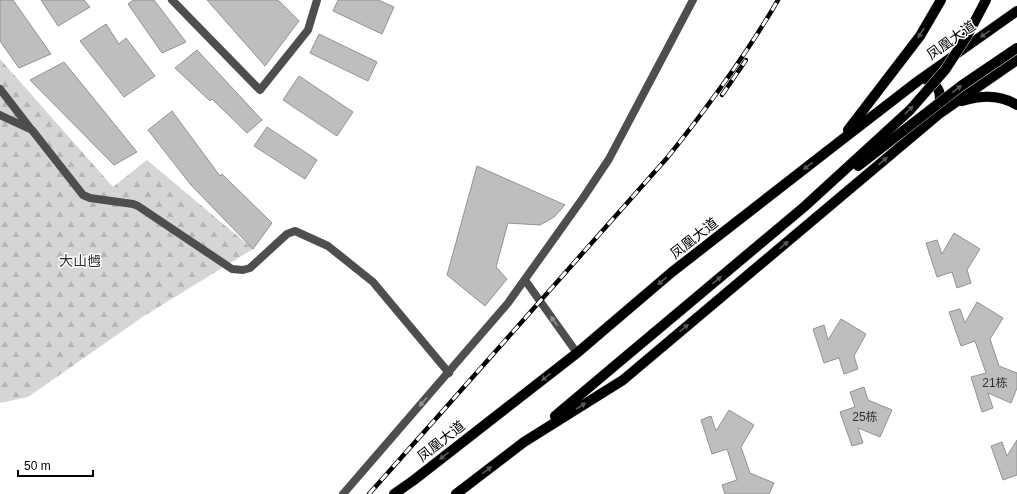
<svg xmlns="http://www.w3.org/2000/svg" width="1017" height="494" viewBox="0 0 1017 494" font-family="Helvetica,'Noto Sans SC',sans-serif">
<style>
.forest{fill:url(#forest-firs)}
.building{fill:#bebebe;stroke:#929292}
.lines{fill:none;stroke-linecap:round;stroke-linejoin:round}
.primary-casing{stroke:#dbdbdb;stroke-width:11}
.minor{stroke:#4e4e4e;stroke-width:8}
.primary{stroke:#000;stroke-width:10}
.rail-casing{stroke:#000;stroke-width:4.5}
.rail{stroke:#fff;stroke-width:3;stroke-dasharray:9;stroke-linecap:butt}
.primary-bridge-casing{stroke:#dbdbdb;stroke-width:11;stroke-linecap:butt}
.primary-bridge{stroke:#000;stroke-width:10}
.oneway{fill:#595959}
.oneway2{fill:#959595}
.labels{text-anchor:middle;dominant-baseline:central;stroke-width:3;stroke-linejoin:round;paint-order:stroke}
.number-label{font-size:12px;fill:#303030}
.street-label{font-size:14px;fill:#000;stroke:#fff}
.park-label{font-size:14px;fill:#2c2c2c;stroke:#fff}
</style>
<defs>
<pattern id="forest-firs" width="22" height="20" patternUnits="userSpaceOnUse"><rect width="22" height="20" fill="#d5d5d5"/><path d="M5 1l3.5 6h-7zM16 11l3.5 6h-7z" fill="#b5b5b5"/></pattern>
</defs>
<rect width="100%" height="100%" fill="#fff"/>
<path class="forest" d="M 0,59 L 113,187 L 147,160 L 253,249 L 144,316 L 28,397 L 0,403 Z"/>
<g class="building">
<path d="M 0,0 L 13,0 L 51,54 L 19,68 L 0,41 Z"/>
<path d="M 41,0 L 84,0 L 90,7 L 58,26 Z"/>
<path d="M 133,0 L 154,0 L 186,42 L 162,53 L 128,4 Z"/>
<path d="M 207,0 L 278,0 L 299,21 L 265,66 Z"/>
<path d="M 338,0 L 378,0 L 394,7 L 382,34 L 333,11 Z"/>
<path d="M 106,24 L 119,44 L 126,38 L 155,76 L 124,97 L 80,41 Z"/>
<path d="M 319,34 L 377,62 L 368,81 L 310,53 Z"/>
<path d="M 197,50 L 262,120 L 247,133 L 212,99 L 210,101 L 175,68 Z"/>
<path d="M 64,62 L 137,152 L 114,165 L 30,80 Z"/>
<path d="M 299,76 L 353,112 L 337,136 L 283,100 Z"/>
<path d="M 172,111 L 220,176 L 222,174 L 272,223 L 253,249 L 191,185 L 148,130 Z"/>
<path d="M 267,127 L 317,160 L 305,179 L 254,146 Z"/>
<path d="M 477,166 L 565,205 L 554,217 L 540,225 L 508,223 L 496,267 L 507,279 L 485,306 L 447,275 Z"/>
<path d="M 954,233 L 980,249 L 967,270 L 971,283 L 957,288 L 952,272 L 937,277 L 926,243 L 937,240 L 942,254 Z"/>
<path d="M 977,302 L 1003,318 L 990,339 L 999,366 L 1017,373 L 1017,388 L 1011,403 L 988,393 L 993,408 L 982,412 L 971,377 L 986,373 L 975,341 L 961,346 L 949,312 L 960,309 L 965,323 Z"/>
<path d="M 841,319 L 866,334 L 854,356 L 858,369 L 844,374 L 839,358 L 824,363 L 813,329 L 824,325 L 828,340 Z"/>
<path d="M 864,387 L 868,400 L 892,410 L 880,437 L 858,428 L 863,443 L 852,446 L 840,412 L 855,407 L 850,392 Z"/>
<path d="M 729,410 L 754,425 L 741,447 L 750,473 L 774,483 L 769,494 L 725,494 L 722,485 L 737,480 L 727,449 L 712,454 L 701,420 L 711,416 L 716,431 Z"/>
<path d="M 1017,440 L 1017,475 L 1003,480 L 991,446 L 1002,442 L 1007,456 Z"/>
</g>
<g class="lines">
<g class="primary-casing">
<g id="primary">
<path d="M 927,80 L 929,79 C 941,89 941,94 939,108"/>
<path d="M 962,101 C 981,95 1000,94 1017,105"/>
<path d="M 848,130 L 920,36 L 941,0"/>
<path d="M 555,416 L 612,368"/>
<path d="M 394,494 L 414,480 L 577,353 L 672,272 L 839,142 L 918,81 L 1017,11"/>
<path d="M 456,494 L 524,442 L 623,380 L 939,114 L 1017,60"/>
</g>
</g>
<g class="minor">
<path d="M 172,0 L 260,90 L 308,30 L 317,0"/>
<path d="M 0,89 L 30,128"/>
<path d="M 0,115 L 32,130 L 83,195 L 90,198 L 133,204 L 138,206 L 232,269 L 243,270 L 250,268 L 287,234 L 295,231 L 328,246 L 373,282 L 449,373"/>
<path d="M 525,280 L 577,353"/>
<path d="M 343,494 L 508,303 L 583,198 L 609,159 L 693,0"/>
</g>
<use href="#primary" class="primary"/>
<g class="rail-casing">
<g id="rail">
<path d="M 722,95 L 746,60"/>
<path d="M 369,494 L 667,158 C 707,108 746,55 778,0"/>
</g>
</g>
<use href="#rail" class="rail"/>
<g class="primary-bridge-casing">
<g id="primary-bridge">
<path d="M 858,166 L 961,86 L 1017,48"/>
<path d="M 612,368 L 804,207 L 910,110 L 945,70 L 967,36 L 986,0"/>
</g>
</g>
<use href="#primary-bridge" class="primary-bridge"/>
</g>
<defs><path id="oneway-solid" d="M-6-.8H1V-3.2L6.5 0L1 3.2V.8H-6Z"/></defs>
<g class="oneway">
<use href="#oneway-solid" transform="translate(921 33) rotate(123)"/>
<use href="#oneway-solid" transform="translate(985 34) rotate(145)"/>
<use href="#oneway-solid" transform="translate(957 89) rotate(-37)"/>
<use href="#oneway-solid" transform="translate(909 110) rotate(-45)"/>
<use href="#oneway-solid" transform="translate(883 161) rotate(-40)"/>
<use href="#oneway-solid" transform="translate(808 166) rotate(142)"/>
<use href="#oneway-solid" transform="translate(784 245) rotate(-40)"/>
<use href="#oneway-solid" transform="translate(717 280) rotate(-40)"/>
<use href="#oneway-solid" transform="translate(662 281) rotate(140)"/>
<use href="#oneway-solid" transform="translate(684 328) rotate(-40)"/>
<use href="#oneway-solid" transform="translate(546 377) rotate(142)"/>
<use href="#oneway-solid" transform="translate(581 406) rotate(-32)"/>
<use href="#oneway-solid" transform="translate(444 456) rotate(141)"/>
<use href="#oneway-solid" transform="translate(487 470) rotate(-37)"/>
</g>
<g class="oneway2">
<use href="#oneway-solid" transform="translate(554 321) rotate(-126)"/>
<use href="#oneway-solid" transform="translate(423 402) rotate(131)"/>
</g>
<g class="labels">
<g class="number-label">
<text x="995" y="383">21栋</text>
<text x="865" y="417">25栋</text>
</g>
<g class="street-label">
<text transform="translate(951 40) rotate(-35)">凤凰大道</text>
<text transform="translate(694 238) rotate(-38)">凤凰大道</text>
<text transform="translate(441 441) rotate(-38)">凤凰大道</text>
</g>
<g class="park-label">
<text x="80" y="261">大山乸</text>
</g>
</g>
<path d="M18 470v6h75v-6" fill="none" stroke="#000000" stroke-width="2"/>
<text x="24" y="470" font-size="12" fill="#000000" stroke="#ffffff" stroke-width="3" paint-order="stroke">50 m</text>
</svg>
